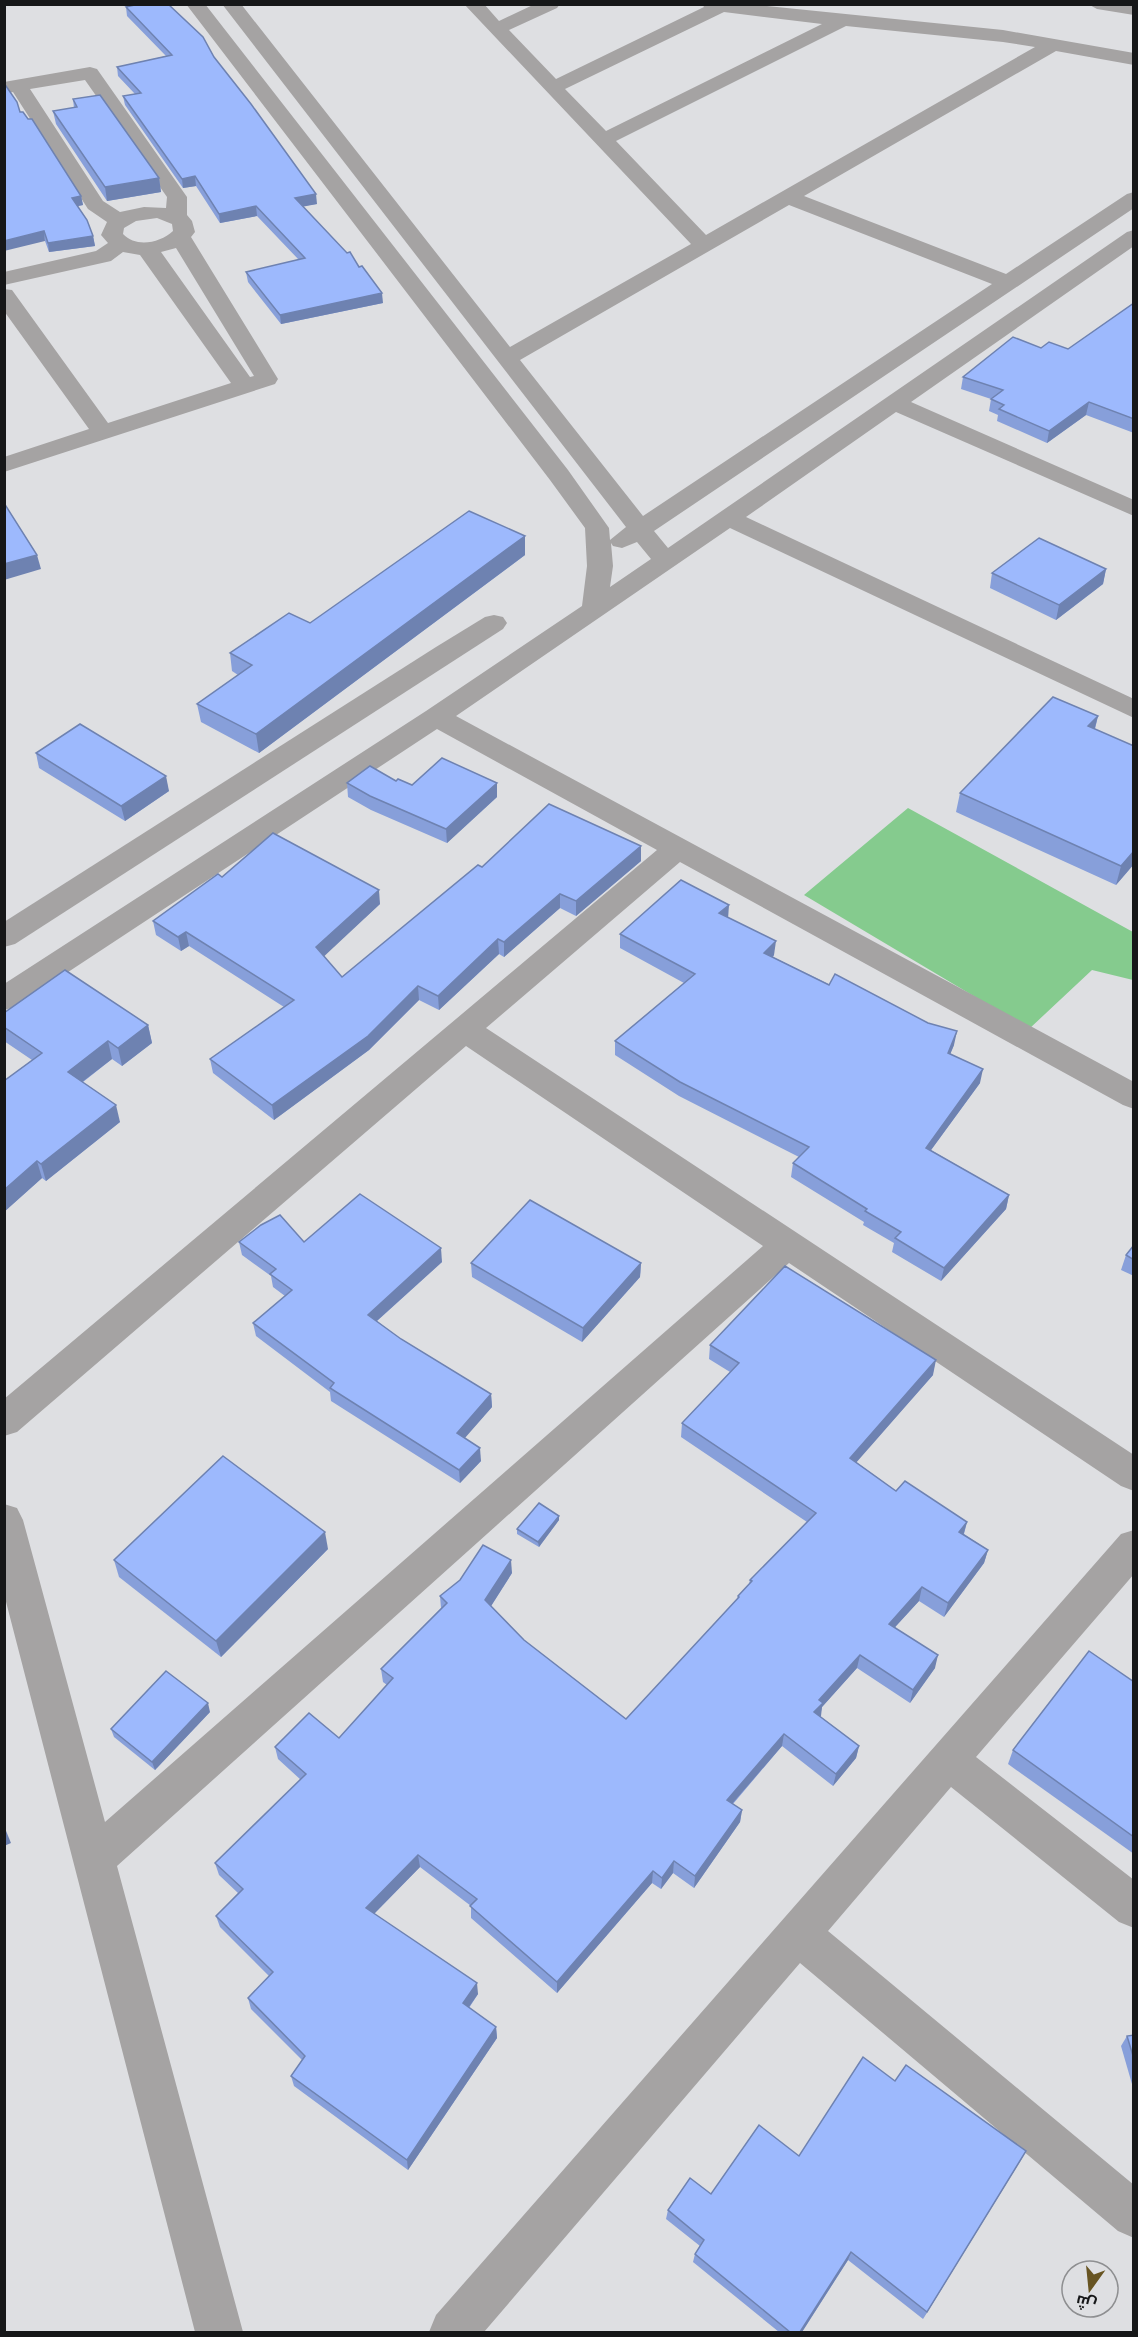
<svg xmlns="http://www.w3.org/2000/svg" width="1138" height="2337" viewBox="0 0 1138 2337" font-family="'Open Sans',Cairo,sans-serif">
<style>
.green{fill:#85cb8e}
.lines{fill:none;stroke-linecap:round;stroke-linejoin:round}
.street{fill:#a5a3a3;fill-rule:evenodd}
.wall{fill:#879fda}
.shaded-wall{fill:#6e82b1}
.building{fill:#9db9fd;stroke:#6e82b1;stroke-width:1.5}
</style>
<rect width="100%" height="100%" fill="#dedfe2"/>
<path class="green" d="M 908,808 L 1133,932 L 1133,980 L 1092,970 L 1029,1029 L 804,895 Z"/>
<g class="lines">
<g class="street">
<path d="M 186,4 L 205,4 L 568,470 L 609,528 L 610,540 L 626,527 L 222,4 L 241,4 L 510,347 L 691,244 L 464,4 L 484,4 L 499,21 L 535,4 L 560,4 L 557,8 L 509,30 L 556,79 L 704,7 L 702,4 L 747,4 L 1003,30 L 1134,53 L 1134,65 L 1056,51 L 804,196 L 1006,274 L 1127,194 L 1134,192 L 1134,208 L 654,531 L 668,548 L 1127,232 L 1134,230 L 1134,246 L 911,402 L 1134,500 L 1134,516 L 896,412 L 746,517 L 1134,699 L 1134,718 L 730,528 L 456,716 L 1134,1082 L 1134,1109 L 1123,1105 L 680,862 L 486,1028 L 1134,1455 L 1134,1491 L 1121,1486 L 789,1263 L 117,1866 L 243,2332 L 195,2332 L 4,1594 L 4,1504 L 17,1508 L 23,1520 L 105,1822 L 763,1246 L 466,1046 L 17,1432 L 4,1436 L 4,1399 L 657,850 L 437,729 L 15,1007 L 4,1010 L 4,984 L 426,711 L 582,606 L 587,566 L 585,528 L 550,480 ZM 724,12 L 822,24 L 606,131 L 565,89 ZM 846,26 L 1003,42 L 1035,47 L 706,235 L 616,141 ZM 789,205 L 992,284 L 643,516 L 520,360 ZM 637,542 L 651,559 L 610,587 L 613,566 L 611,543 L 613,546 L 622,548 Z"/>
<path d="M 1088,4 L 1134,4 L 1134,15 L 1097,9 Z"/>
<path d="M 90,67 L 97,69 L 187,197 L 187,215 L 192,221 L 195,232 L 191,237 L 278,379 L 275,384 L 4,472 L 4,457 L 89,429 L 4,311 L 4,289 L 12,290 L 108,423 L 231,383 L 140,255 L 123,252 L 111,261 L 4,285 L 4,272 L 96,251 L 108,243 L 101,235 L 107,222 L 88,209 L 13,92 L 4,94 L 4,82 ZM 85,80 L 167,197 L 166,208 L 144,207 L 120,212 L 103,201 L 30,89 ZM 157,218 L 172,224 L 173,231 C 160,243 136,248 123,234 L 124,228 L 136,221 ZM 176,248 L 254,376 L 250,377 L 161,252 Z"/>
<path d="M 494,615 L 503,617 L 507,623 L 503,629 L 15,944 L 4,947 L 4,922 L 436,647 L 485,617 Z"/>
<path d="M 1134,1530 L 1134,1574 L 976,1757 L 1134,1880 L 1134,1928 L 1119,1922 L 951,1787 L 828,1931 L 1134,2185 L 1134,2238 L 1118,2231 L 800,1963 L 484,2332 L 429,2332 L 436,2315 L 1121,1534 Z"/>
</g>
</g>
<g class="wall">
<path d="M 126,7 L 214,57 L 317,204 L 302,206 L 383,303 L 281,324 L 248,282 L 246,272 L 299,260 L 257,216 L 220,223 L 196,186 L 183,188 L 125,105 L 123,96 L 135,94 L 118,76 L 117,67 L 166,56 L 127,16 Z"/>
<path d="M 73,99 L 159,178 L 161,192 L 107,201 L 56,124 L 53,111 L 74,108 Z"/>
<path d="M 20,112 L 81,196 L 83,205 L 78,206 L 93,236 L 95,246 L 49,252 L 45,241 Z"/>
<path d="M 1134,303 L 1134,433 L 1086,415 L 1047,443 L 997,421 L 998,415 L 989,411 L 991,399 L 961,389 L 963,377 L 1041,348 L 1068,349 Z"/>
<path d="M 525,536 L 525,555 L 259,753 L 201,722 L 197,704 L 238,675 L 232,671 L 230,653 L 310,623 Z"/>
<path d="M 1106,569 L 1103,584 L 1056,620 L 990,588 L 992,573 Z"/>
<path d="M 1098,716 L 1095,729 L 1134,864 L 1116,885 L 956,812 L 960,793 Z"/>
<path d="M 36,753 L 169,791 L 125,821 L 39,768 Z"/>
<path d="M 396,781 L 412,785 L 497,797 L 447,843 L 371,810 L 348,797 L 347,783 Z"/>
<path d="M 641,846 L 641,861 L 576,916 L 560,908 L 504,957 L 499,954 L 439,1010 L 419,1000 L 369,1050 L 274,1120 L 213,1073 L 210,1059 L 284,1007 L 189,946 L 181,951 L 156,935 L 153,921 L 222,877 L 380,904 L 323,956 L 342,977 L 482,867 Z"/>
<path d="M 728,917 L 774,955 L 773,957 L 954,1045 L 950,1054 L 980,1083 L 931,1150 L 1009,1195 L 1006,1209 L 941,1281 L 892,1252 L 894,1243 L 863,1225 L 864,1222 L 791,1177 L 793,1163 L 799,1157 L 679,1096 L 615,1055 L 615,1041 L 684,983 L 620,948 L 620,934 Z"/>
<path d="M 4,1013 L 148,1025 L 152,1043 L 122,1066 L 112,1059 L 83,1082 L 120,1122 L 46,1181 L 42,1178 L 4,1212 L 4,1081 L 32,1060 L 4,1041 Z"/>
<path d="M 239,1242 L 304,1242 L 442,1262 L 377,1321 L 401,1339 L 491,1394 L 492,1407 L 464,1438 L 481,1461 L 460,1483 L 331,1401 L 330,1392 L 256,1336 L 253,1323 L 285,1296 L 273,1287 L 271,1276 L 242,1255 Z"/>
<path d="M 1134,1245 L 1134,1276 L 1121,1270 L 1126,1255 Z"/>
<path d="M 471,1263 L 641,1263 L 640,1277 L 582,1342 L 472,1277 Z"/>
<path d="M 710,1345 L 933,1375 L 856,1462 L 896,1491 L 967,1522 L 964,1534 L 988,1550 L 984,1563 L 944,1617 L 919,1601 L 895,1627 L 935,1668 L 910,1703 L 857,1668 L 822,1707 L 820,1716 L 859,1746 L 856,1758 L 833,1786 L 782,1746 L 733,1804 L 742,1810 L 740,1822 L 694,1888 L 673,1873 L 661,1889 L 652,1883 L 557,1993 L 471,1918 L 471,1906 L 420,1867 L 374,1914 L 478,1994 L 469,2008 L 496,2027 L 497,2038 L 408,2170 L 294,2086 L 291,2076 L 302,2060 L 251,2009 L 248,1998 L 269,1976 L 220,1927 L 216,1916 L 238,1893 L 219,1875 L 215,1863 L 301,1780 L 278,1759 L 275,1747 L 339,1738 L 387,1685 L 383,1682 L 381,1669 L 441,1608 L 440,1596 L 512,1573 L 491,1606 L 524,1640 L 626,1719 L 737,1599 L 738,1596 L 749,1584 L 750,1580 L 807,1522 L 681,1437 L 682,1423 L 730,1372 L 709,1359 Z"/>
<path d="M 559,1516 L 559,1520 L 539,1547 L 517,1534 L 517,1529 Z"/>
<path d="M 328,1549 L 221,1657 L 119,1577 L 114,1560 Z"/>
<path d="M 1134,1682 L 1134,1854 L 1008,1764 L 1013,1750 Z"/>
<path d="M 210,1712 L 155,1770 L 114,1737 L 111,1729 Z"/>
<path d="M 1134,2035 L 1134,2091 L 1121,2046 L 1127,2036 Z"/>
<path d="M 895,2081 L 1026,2151 L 923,2319 L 848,2260 L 802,2332 L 779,2332 L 693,2262 L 695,2254 L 700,2246 L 666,2219 L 668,2210 L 711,2194 L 799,2156 Z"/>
</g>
<g class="shaded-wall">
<path d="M 195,176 L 196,186 L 183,188 L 182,179 Z"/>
<path d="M 159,178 L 161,192 L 107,201 L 105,187 Z"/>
<path d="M 316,194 L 317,204 L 296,208 L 295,198 Z"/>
<path d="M 81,196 L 83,205 L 73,207 L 72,198 Z"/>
<path d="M 256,206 L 257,216 L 220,223 L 219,214 Z"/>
<path d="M 44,231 L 45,241 L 4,251 L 4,241 Z"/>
<path d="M 93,236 L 95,246 L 49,252 L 48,243 Z"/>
<path d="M 382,293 L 383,303 L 281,324 L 280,315 Z"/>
<path d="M 1089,402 L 1086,415 L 1047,443 L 1049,431 Z"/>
<path d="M 525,536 L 525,555 L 259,753 L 256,734 Z"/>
<path d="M 37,555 L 41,569 L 4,580 L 4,564 Z"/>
<path d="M 1106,569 L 1103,584 L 1056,620 L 1059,605 Z"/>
<path d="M 1098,716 L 1093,735 L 1088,726 Z"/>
<path d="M 166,776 L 169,791 L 125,821 L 121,806 Z"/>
<path d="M 497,783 L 497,797 L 447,843 L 446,829 Z"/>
<path d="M 641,846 L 641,861 L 576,916 L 576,901 Z"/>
<path d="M 1134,851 L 1134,864 L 1116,885 L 1121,866 Z"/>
<path d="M 379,890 L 380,904 L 318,962 L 316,947 Z"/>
<path d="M 560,894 L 560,908 L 504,957 L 504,942 Z"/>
<path d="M 729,905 L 728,919 L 719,913 Z"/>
<path d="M 186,932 L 189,946 L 181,951 L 178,937 Z"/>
<path d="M 498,939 L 499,954 L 439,1010 L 438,996 Z"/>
<path d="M 776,941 L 774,955 L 763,967 L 764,953 Z"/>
<path d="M 418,986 L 419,1000 L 369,1050 L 274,1120 L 272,1105 Z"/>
<path d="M 148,1025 L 152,1043 L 122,1066 L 118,1048 Z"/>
<path d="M 957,1031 L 954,1045 L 945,1067 L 948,1053 Z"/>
<path d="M 108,1041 L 112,1059 L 73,1089 L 68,1072 Z"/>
<path d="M 983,1069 L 980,1083 L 923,1161 L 926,1148 Z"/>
<path d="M 116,1105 L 120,1122 L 46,1181 L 41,1164 Z"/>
<path d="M 37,1161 L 42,1178 L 4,1212 L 4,1190 Z"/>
<path d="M 1009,1195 L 1006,1209 L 941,1281 L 944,1268 Z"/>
<path d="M 441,1248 L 442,1262 L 369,1328 L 368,1315 Z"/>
<path d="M 641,1263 L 640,1277 L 582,1342 L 583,1328 Z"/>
<path d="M 936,1360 L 933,1375 L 848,1472 L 850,1458 Z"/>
<path d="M 491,1394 L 492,1407 L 458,1446 L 457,1433 Z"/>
<path d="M 480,1448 L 481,1461 L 460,1483 L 459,1470 Z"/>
<path d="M 559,1516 L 559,1520 L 539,1547 L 538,1542 Z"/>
<path d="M 967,1522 L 963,1536 L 959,1532 Z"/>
<path d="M 325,1532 L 328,1549 L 221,1657 L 216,1641 Z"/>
<path d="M 988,1550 L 984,1563 L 944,1617 L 948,1603 Z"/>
<path d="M 511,1560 L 512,1573 L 486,1614 L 485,1600 Z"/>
<path d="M 922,1587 L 919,1601 L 886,1637 L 889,1624 Z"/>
<path d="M 860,1655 L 857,1668 L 822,1707 L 821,1716 L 812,1725 L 814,1712 L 819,1700 Z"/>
<path d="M 938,1655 L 935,1668 L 910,1703 L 913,1690 Z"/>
<path d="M 208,1703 L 210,1712 L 155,1770 L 152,1762 Z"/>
<path d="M 784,1734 L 782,1746 L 725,1812 L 727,1800 Z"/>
<path d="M 859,1746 L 856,1758 L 833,1786 L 836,1774 Z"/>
<path d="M 742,1810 L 740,1822 L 694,1888 L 695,1876 Z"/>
<path d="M 4,1826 L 11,1843 L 4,1846 Z"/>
<path d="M 418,1855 L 420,1867 L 368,1920 L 366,1908 Z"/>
<path d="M 674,1861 L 673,1873 L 661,1889 L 662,1878 Z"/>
<path d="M 653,1871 L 652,1883 L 557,1993 L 557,1982 Z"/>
<path d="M 477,1983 L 478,1994 L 464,2014 L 463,2003 Z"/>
<path d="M 496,2027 L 497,2038 L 408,2170 L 407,2160 Z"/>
<path d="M 1026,2151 L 1021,2160 L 923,2319 L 927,2312 Z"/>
<path d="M 851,2252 L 848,2260 L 802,2332 L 800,2332 Z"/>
</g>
<g class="building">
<path d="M 139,4 L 168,4 L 203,37 L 214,57 L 251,104 L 316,194 L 295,198 L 347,253 L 350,252 L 359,267 L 362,266 L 382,293 L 280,315 L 246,272 L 305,258 L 256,206 L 219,214 L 195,176 L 182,179 L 123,96 L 141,93 L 117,67 L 172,55 L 126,7 Z"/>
<path d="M 6,86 L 17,102 L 20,112 L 23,112 L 28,119 L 32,119 L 81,196 L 72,198 L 87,220 L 93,236 L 48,243 L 44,231 L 4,241 L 4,87 Z"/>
<path d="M 100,95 L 159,178 L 105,187 L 53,111 L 77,107 L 73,99 Z"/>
<path d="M 1134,303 L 1134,419 L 1089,402 L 1049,431 L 999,409 L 1004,405 L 991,399 L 1003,390 L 963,377 L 1013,337 L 1041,348 L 1049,342 L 1068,349 Z"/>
<path d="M 4,503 L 37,555 L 4,564 Z"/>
<path d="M 469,511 L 525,536 L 256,734 L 197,704 L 252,665 L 230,653 L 289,613 L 310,623 Z"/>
<path d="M 1039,538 L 1106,569 L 1059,605 L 992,573 Z"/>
<path d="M 1053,697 L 1098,716 L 1088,726 L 1134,746 L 1134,851 L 1121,866 L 960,793 Z"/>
<path d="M 80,724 L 166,776 L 121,806 L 36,753 Z"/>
<path d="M 442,758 L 497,783 L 446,829 L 370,796 L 347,783 L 370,766 L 396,781 L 398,779 L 412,785 Z"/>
<path d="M 549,804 L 641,846 L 576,901 L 560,894 L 504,942 L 498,939 L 438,996 L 418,986 L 368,1036 L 272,1105 L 210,1059 L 294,1000 L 186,932 L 178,937 L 153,921 L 218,874 L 222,877 L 273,833 L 379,890 L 316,947 L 342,977 L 478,865 L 482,867 Z"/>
<path d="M 681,880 L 729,905 L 719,913 L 776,941 L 764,953 L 829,985 L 835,974 L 928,1023 L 957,1031 L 948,1053 L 983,1069 L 926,1148 L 1009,1195 L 944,1268 L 895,1238 L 901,1232 L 865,1211 L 867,1209 L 793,1163 L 809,1147 L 680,1082 L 615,1041 L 695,974 L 620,934 Z"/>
<path d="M 65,970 L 148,1025 L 118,1048 L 108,1041 L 68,1072 L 116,1105 L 41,1164 L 37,1161 L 4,1190 L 4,1081 L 42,1053 L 4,1027 L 4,1013 Z"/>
<path d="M 360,1194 L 441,1248 L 368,1315 L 401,1339 L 491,1394 L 457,1433 L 480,1448 L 459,1470 L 330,1388 L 334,1383 L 253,1323 L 292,1290 L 270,1274 L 276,1269 L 239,1242 L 261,1225 L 280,1215 L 304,1242 Z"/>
<path d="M 530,1200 L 641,1263 L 583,1328 L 471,1263 Z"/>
<path d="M 1134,1245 L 1134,1260 L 1126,1255 Z"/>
<path d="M 785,1266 L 936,1360 L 850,1458 L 896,1491 L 905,1481 L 967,1522 L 959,1532 L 988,1550 L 948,1603 L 922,1587 L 889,1624 L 938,1655 L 913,1690 L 860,1655 L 819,1700 L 823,1703 L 814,1712 L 859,1746 L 836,1774 L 784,1734 L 727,1800 L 742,1810 L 695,1876 L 674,1861 L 662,1878 L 653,1871 L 557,1982 L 470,1906 L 477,1899 L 418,1855 L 366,1908 L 477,1983 L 463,2003 L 496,2027 L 407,2160 L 291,2076 L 305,2056 L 248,1998 L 273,1972 L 216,1916 L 243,1889 L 215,1863 L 306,1774 L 275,1747 L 309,1713 L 339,1738 L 393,1678 L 381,1669 L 447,1603 L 440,1596 L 460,1580 L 483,1545 L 511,1560 L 485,1600 L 524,1640 L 626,1719 L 739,1597 L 738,1596 L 752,1581 L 750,1580 L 816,1513 L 682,1423 L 739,1363 L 710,1345 Z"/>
<path d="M 223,1456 L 325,1532 L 216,1641 L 114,1560 Z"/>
<path d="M 539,1503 L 559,1516 L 538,1542 L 517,1529 Z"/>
<path d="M 1089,1651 L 1134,1682 L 1134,1837 L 1013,1750 Z"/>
<path d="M 166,1671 L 208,1703 L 152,1762 L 111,1729 Z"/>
<path d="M 1134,2035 L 1134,2059 L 1127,2036 Z"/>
<path d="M 863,2057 L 895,2081 L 906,2065 L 1026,2151 L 927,2312 L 851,2252 L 800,2332 L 790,2332 L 695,2254 L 704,2240 L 668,2210 L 690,2178 L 711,2194 L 759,2125 L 799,2156 Z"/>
</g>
<rect width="1138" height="2337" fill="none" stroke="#161718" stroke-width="12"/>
<g transform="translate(1090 2289) rotate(195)"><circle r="28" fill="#dedfe2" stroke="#8e8f91" stroke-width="1.5"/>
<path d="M0-4.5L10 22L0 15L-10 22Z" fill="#675422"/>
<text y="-9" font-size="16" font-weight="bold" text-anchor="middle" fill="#161718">ش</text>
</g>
</svg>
